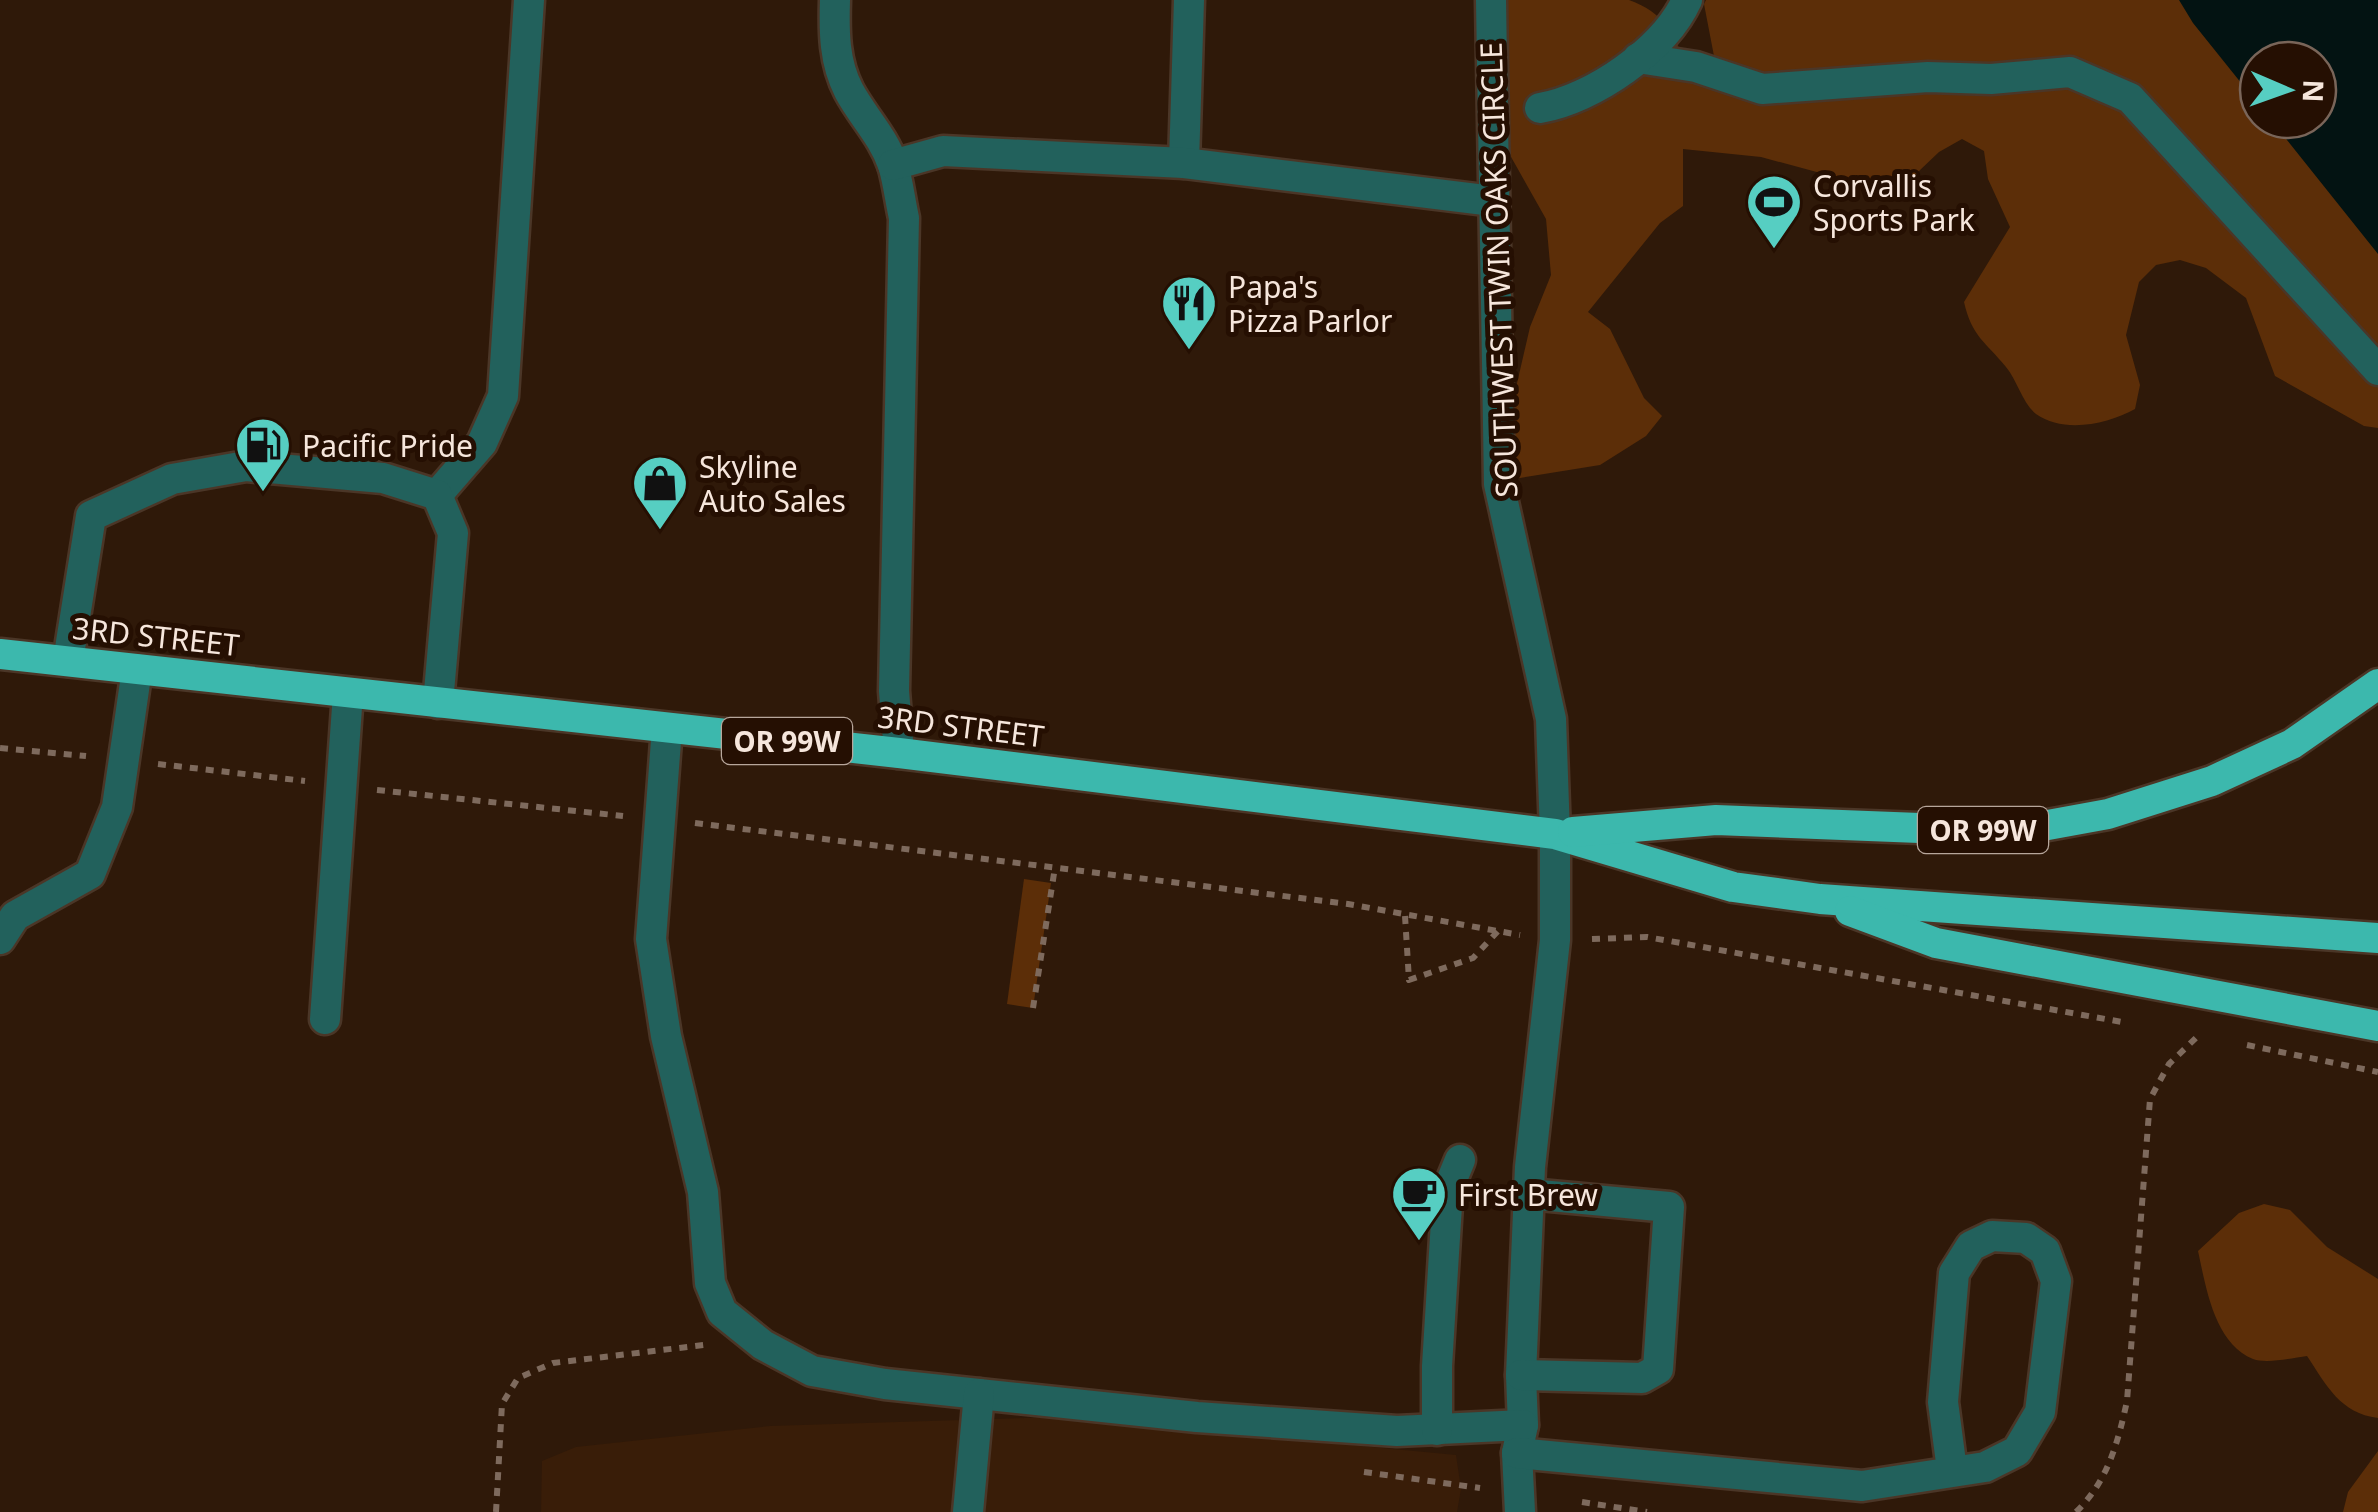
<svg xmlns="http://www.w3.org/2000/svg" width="2378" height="1512" viewBox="0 0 2378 1512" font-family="'Noto Sans',sans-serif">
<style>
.built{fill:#391d08}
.green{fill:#5c2e08}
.water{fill:#031312}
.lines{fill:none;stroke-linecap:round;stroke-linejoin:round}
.minor-casing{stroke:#4b3627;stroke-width:35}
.highway-casing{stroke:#4b3627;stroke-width:35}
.path{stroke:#7e6a5d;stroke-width:6;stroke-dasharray:8 8;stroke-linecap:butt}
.minor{stroke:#22615c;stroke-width:30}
.highway{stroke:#3cb8ad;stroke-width:30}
.labels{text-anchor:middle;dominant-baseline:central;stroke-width:10;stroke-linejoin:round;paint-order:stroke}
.shield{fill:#250f02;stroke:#b7a69b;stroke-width:2.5}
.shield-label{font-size:28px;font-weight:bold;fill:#f6e6dc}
.poi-label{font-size:30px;fill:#f6e6dc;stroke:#250f02;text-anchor:start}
.street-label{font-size:30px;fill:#f6e6dc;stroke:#250f02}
</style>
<rect width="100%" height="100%" fill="#2f1909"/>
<path class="built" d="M 1060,1417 L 1456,1455 L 1461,1489 L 1457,1512 L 541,1512 L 542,1461 L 576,1447 L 770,1426 Z"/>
<g class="green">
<path d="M 1507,0 L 1629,0 C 1665,13 1671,32 1687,64 L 1714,56 L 1704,4 L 1706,0 L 2207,0 L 2258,60 L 2258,120 L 2318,120 L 2378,234 L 2378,428 L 2364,426 L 2275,376 L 2246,298 L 2206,268 L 2180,260 L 2156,265 L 2139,282 L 2126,335 L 2140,385 L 2135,409 C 2108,424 2064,434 2036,414 C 2023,404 2017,380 2006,367 C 1985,341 1972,337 1964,302 L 2010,227 L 1988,179 L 1984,151 L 1962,139 L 1939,152 L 1899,190 L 1872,187 L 1761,157 L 1683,149 L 1683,206 L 1660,223 L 1588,312 L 1610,329 L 1644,398 L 1662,416 L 1646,436 L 1600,465 L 1514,479 L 1505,456 L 1506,431 L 1530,327 L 1551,275 L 1546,219 L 1506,148 L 1495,23 Z"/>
<path d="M 1024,879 L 1051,883 L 1033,1008 L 1007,1004 Z"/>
<path d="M 2264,1204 L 2290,1210 L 2327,1247 L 2378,1279 L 2378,1418 C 2340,1413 2327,1386 2307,1356 C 2292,1358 2267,1364 2253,1359 C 2214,1343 2206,1287 2198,1251 L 2239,1213 Z"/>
<path d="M 2378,1451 L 2378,1512 L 2343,1512 L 2348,1492 Z"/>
</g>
<path class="water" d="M 2179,0 L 2378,0 L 2378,254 L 2271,120 L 2318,120 L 2318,60 L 2258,60 L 2258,104 L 2193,23 Z"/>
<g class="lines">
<g class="minor-casing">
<g id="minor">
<path d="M 835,0 C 834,32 834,62 849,91 C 863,117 883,136 893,165 C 898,181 900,200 904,218 L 894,691 L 899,753"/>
<path d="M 1491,0 L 1499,484 L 1551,719 L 1555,834 L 1555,940 L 1530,1167 L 1521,1375 L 1523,1425 L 1517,1453 L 1520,1512"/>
<path d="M 1638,58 L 1696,67 L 1762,89 L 1928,77 L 1991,79 L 2070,72 L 2130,98 L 2378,370"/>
<path d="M 1540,108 C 1593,99 1664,50 1687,0"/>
<path d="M 1184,163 L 1189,0"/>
<path d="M 893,165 L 943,151 L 1184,163 L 1493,201"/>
<path d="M 437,495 L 482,443 L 503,396 L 529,0"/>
<path d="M 68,661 L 91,516 L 172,479 L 246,466 L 383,478 L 437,495 L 453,533 L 438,703"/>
<path d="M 667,728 L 651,939 L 666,1036 L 703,1192 L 710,1283 L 722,1312 L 763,1345 L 812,1371 L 885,1384 L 1197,1417 L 1397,1431 L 1523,1425"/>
<path d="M 0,939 L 15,916 L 90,874 L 117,807 L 137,669"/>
<path d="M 325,1019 L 348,693"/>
<path d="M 1521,1375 L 1642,1378 L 1658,1369 L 1669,1207 L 1529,1194"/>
<path d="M 1437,1430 L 1437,1366 L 1448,1189 L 1460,1160"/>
<path d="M 1517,1453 L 1862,1486 L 1985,1467 L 2017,1451 L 2040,1412 L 2056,1281 L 2045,1251 L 2026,1238 L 1992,1236 L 1971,1246 L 1954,1273 L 1943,1402 L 1952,1470"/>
<path d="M 968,1512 L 979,1394"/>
</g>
</g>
<g class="highway-casing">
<g id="highway">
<path d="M 0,654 L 899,753 L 1555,834 L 1733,887 L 1820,899 L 2378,938"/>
<path d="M 1573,832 L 1716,820 L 1971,830 L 2037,827 L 2108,814 L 2212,781 L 2292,744 L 2378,684"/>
<path d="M 1850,911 L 1936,943 L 2378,1026"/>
</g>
</g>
<g class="path">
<path d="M 0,748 L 86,756"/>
<path d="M 158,764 L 305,781"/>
<path d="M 377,790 L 623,816"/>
<path d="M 695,823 L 1348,904 L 1520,935"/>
<path d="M 1405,916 L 1409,980 L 1473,958 L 1498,931"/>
<path d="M 1592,939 L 1647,937 L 2122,1022"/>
<path d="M 1033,1008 L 1055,867"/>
<path d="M 2247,1045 L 2378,1072"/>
<path d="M 1364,1472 L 1480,1488"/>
<path d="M 1582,1502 L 1647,1512"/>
<path d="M 496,1512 L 502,1404 L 518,1378 L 553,1363 L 704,1345"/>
<path d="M 2076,1512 C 2108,1481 2118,1442 2127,1401 L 2150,1099 L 2169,1064 L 2199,1035"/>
</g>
<use href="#minor" class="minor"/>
<use href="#highway" class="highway"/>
</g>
<defs>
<g id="stadium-pin" transform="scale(2.875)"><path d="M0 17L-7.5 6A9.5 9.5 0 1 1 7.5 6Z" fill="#56cec2" stroke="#250f02"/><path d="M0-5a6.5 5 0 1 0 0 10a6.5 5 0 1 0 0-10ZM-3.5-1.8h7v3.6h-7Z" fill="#111"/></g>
<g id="restaurant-pin" transform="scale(2.875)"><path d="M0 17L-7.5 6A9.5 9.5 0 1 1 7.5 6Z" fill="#56cec2" stroke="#250f02"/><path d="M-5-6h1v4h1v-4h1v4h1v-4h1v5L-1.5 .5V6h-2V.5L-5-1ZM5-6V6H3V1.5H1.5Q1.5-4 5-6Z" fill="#111"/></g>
<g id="fuel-pin" transform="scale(2.875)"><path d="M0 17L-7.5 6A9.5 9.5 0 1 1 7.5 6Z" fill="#56cec2" stroke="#250f02"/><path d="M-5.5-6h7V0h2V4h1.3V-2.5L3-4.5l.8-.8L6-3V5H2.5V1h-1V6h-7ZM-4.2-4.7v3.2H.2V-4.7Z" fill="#111"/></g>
<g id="shop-pin" transform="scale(2.875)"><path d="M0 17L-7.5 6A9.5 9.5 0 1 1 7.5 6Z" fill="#56cec2" stroke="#250f02"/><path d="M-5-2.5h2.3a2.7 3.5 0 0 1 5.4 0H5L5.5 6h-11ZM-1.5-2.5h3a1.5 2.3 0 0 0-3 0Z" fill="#111"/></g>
<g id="cafe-pin" transform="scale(2.875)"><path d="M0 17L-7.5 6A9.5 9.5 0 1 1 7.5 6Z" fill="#56cec2" stroke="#250f02"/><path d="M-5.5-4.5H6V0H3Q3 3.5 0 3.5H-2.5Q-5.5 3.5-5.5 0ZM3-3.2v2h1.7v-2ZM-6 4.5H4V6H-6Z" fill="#111"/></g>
</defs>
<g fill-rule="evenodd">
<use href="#stadium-pin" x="1774" y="202"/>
<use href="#restaurant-pin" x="1189" y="303"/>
<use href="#fuel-pin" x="263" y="445"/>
<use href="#shop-pin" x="660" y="483"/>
<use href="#cafe-pin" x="1419" y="1194"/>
</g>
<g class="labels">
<g class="shield">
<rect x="722" y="718" width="130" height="46" rx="8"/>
<rect x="1918" y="807" width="130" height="46" rx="8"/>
</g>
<g class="shield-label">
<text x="787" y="741">OR 99W</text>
<text x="1983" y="830">OR 99W</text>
</g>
<g class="poi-label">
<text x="1813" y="185">Corvallis<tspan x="1813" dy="34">Sports Park</tspan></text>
<text x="1228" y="286">Papa's<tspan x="1228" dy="34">Pizza Parlor</tspan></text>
<text x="302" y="445">Pacific Pride</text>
<text x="699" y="466">Skyline<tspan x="699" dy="34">Auto Sales</tspan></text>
<text x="1458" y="1194">First Brew</text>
</g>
<g class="street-label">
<text transform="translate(1498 270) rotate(-92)">SOUTHWEST TWIN OAKS CIRCLE</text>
<text transform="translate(156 636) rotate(6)">3RD STREET</text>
<text transform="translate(961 726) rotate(7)">3RD STREET</text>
</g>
</g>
<g transform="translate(2288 90) rotate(92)"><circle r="48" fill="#250f02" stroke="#796559" stroke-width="2.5"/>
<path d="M0-8L18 38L0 25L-18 38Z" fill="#56cec2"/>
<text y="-15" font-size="28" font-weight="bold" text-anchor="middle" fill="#f6e6dc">N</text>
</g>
</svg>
